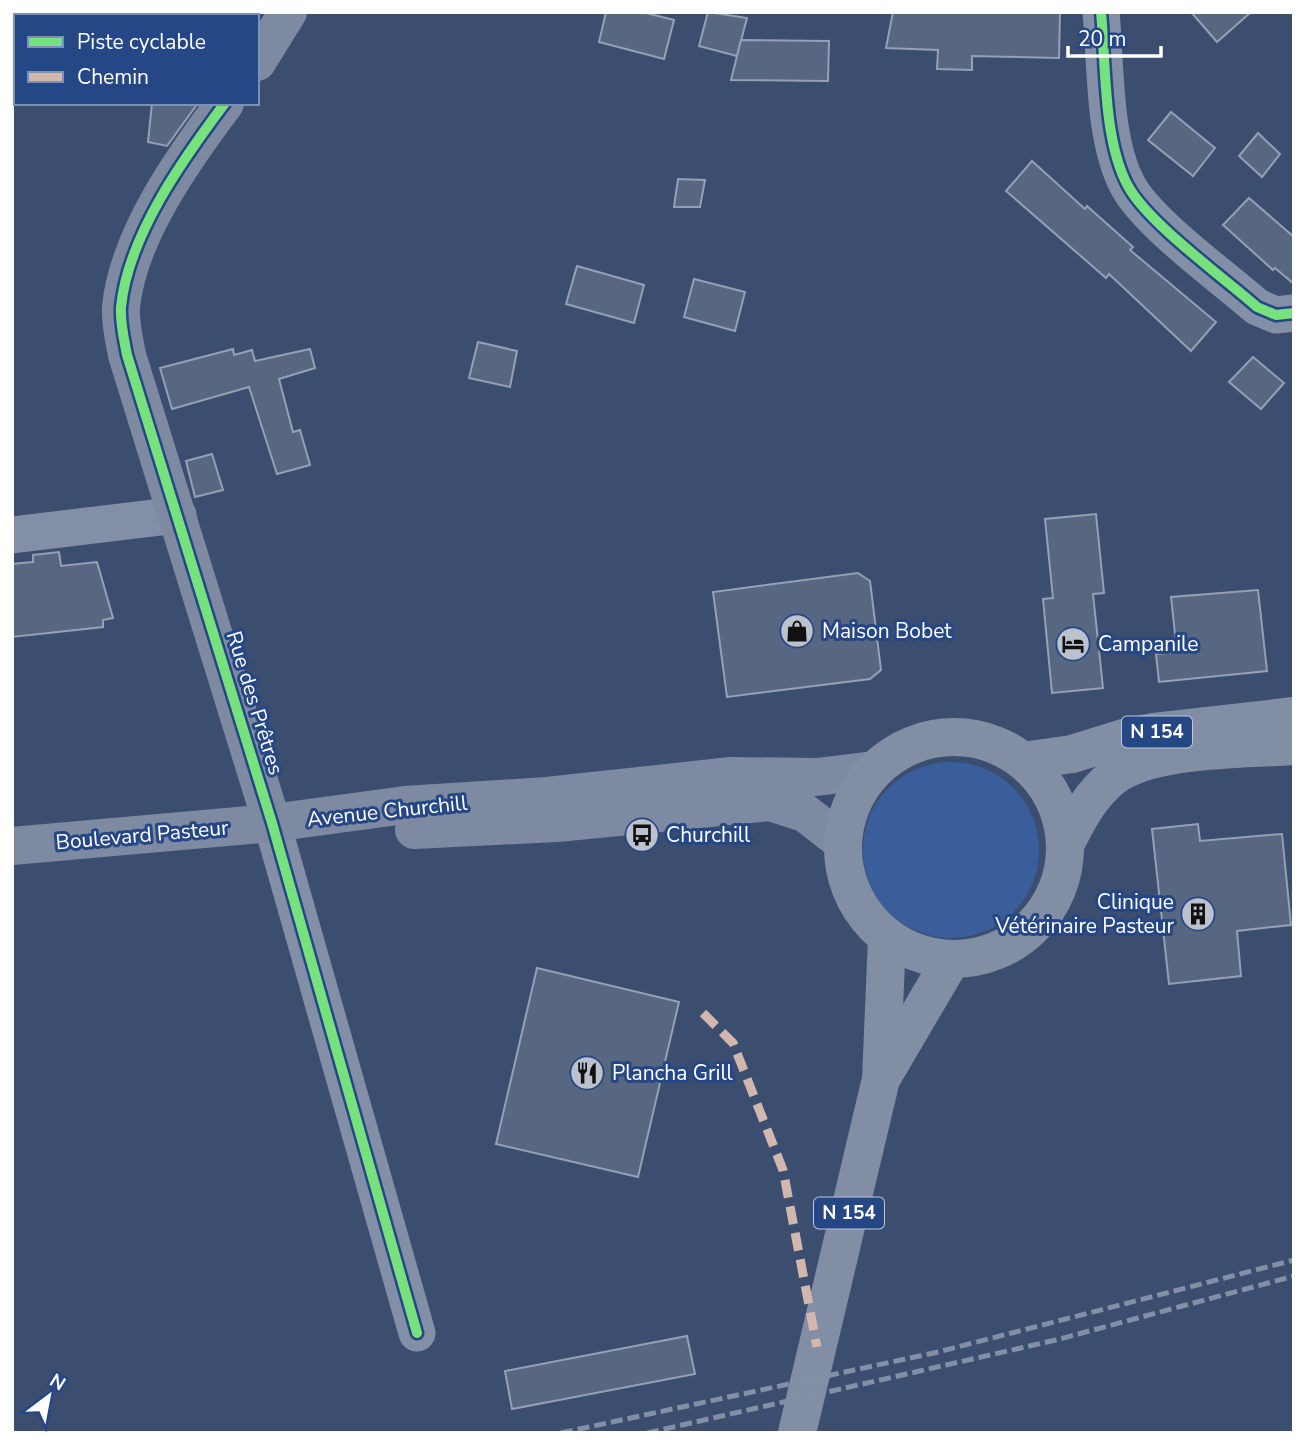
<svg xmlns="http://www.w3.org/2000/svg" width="1306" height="1445" viewBox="0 0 1306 1445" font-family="'Nunito Sans',sans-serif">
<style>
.green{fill:#3a5e9c}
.building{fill:#576681;stroke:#96a0b4;stroke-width:2}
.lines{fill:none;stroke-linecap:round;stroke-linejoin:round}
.street{stroke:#828fa6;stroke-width:37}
.secondary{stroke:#7d8aa1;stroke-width:38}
.primary{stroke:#818ea3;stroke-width:38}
.rail{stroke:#838fa4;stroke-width:5;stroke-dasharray:12 5;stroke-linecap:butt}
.quiet{stroke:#d1b7ad;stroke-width:9;stroke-dasharray:18 9;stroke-linecap:butt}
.cycleway-casing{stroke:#264786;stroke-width:15}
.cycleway{stroke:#77e17e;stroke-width:10}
.labels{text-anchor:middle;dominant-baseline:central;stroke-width:6;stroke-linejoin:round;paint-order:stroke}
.shield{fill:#264786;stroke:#bec8db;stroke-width:2}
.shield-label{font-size:19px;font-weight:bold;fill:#fff}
.poi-label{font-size:21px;fill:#fff;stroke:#264786;text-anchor:start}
.street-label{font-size:21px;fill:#fff;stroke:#264786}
</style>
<rect width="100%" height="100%" fill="#3c4e70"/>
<circle class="green" cx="951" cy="850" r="88"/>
<g class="building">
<path d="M 606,12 L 642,12 L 674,20 L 664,59 L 599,42 Z"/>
<path d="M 708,12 L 747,18 L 737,56 L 699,46 Z"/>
<path d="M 893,12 L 1060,12 L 1059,58 L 972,56 L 972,70 L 937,69 L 938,50 L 886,48 Z"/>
<path d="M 1191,12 L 1251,12 L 1217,42 Z"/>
<path d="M 741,40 L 829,41 L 828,81 L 731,80 Z"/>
<path d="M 152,103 L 198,103 L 167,146 L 148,142 Z"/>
<path d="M 1171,112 L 1215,148 L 1193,176 L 1148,140 Z"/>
<path d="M 1258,133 L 1280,154 L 1262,177 L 1239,156 Z"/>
<path d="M 1032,161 L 1085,209 L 1087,206 L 1133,247 L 1130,250 L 1216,322 L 1191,351 L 1109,274 L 1106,278 L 1006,191 Z"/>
<path d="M 678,179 L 705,180 L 700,207 L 674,207 Z"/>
<path d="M 1249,198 L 1294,237 L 1294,284 L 1275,268 L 1273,270 L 1223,225 Z"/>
<path d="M 577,266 L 644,285 L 634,323 L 566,304 Z"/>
<path d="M 694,279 L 745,292 L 735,331 L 684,317 Z"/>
<path d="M 478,342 L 517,351 L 510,387 L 469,378 Z"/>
<path d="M 233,349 L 234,355 L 252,350 L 255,361 L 310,349 L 315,368 L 279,379 L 293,432 L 300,430 L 310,465 L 277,474 L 249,387 L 172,409 L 160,368 Z"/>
<path d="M 1253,357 L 1284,383 L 1261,409 L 1229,382 Z"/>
<path d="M 212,454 L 223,490 L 195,497 L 186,461 Z"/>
<path d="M 1096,514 L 1104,593 L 1093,594 L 1103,688 L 1052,693 L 1043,599 L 1053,598 L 1045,519 Z"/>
<path d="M 59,552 L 61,566 L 97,562 L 113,618 L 103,620 L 103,627 L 12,637 L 12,564 L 33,562 L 33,555 Z"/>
<path d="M 858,573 L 870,581 L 881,670 L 870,679 L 727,697 L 713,592 Z"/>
<path d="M 1258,590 L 1267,671 L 1159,682 L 1156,654 L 1177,652 L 1171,597 Z"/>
<path d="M 1198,824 L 1200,841 L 1282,834 L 1291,925 L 1237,931 L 1241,976 L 1169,984 L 1152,829 Z"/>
<path d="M 537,968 L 679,1002 L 638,1177 L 496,1144 Z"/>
<path d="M 687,1336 L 695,1374 L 512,1409 L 505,1371 Z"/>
</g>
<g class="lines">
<g class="street">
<path d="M 1101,12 C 1106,64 1103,140 1128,186 C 1148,223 1223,277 1257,307 L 1276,315 L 1294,313"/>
<path d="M 12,535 L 178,515"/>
<path d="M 272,823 L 417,1333"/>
</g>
<g class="secondary">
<path d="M 257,62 L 288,12"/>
<path d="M 225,103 C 183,159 128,236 121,307 C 120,323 124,339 127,355 L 272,823"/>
<path d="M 414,830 L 557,823 L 770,802 L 805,813 L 842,842"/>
<path d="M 12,846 L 272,823 L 405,805 L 547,796 L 731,776 L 816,777 L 874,770"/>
</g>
<g class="primary">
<circle cx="954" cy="848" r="111"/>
<path d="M 1023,761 L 1072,754 L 1124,738 L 1154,732 L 1294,716"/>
<path d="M 1066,843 C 1078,819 1091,794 1113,777 C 1153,747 1244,750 1294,746"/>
<path d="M 884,1074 L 951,960"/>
<path d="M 797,1433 L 881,1079 L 887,938"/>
</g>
<g class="rail">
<path d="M 561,1433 L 938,1352 L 1294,1260"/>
<path d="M 647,1433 L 1056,1340 L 1294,1276"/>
</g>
<path class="quiet" d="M 703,1013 L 733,1043 L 783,1170 L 817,1347"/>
<g class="cycleway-casing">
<g id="cycleway">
<path d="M 1101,12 C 1106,64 1103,140 1128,186 C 1148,223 1223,277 1257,307 L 1276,315 L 1294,313"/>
<path d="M 225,103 C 183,159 128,236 121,307 C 120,323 124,339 127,355 L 272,823 L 417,1333"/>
</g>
</g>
<use href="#cycleway" class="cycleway"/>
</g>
<defs>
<g id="shop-disc" transform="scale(1.75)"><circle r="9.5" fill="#bbc1cd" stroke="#264786"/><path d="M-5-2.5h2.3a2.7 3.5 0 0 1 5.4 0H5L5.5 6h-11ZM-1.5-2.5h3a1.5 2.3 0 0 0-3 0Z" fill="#111"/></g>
<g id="hotel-disc" transform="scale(1.75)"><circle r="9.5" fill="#bbc1cd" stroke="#264786"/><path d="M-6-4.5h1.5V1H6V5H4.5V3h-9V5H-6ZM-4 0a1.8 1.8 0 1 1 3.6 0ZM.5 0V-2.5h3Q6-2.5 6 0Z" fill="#111"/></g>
<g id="bus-disc" transform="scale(1.75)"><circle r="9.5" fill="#bbc1cd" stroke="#264786"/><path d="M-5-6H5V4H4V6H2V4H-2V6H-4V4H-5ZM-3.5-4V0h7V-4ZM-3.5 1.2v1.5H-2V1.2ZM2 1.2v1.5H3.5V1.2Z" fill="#111"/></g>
<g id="building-disc" transform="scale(1.75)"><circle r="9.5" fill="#bbc1cd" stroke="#264786"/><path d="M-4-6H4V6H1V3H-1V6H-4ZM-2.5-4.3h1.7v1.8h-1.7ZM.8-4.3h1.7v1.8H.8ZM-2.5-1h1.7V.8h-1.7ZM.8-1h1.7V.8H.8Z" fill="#111"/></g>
<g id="restaurant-disc" transform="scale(1.75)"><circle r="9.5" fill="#bbc1cd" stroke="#264786"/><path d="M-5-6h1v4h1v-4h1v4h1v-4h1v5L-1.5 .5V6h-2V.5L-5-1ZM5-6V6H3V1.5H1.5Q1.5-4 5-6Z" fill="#111"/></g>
</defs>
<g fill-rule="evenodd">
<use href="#shop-disc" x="797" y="631"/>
<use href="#hotel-disc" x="1073" y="644"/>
<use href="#bus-disc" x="642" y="835"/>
<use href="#building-disc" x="1198" y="914"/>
<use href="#restaurant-disc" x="587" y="1073"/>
</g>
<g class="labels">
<g class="shield">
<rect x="1122" y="716.5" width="70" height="31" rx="5"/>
<rect x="814" y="1197.5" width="70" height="31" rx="5"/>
</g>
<g class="shield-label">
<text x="1157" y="732">N 154</text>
<text x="849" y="1213">N 154</text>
</g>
<g class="poi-label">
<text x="822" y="631">Maison Bobet</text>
<text x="1098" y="644">Campanile</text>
<text x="666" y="835">Churchill</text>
<text x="1174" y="902" text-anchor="end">Clinique<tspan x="1174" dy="24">Vétérinaire Pasteur</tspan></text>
<text x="612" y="1073">Plancha Grill</text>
</g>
<g class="street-label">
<text transform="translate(255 703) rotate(73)">Rue des Prêtres</text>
<text transform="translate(387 811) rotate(-6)">Avenue Churchill</text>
<text transform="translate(142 835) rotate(-5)">Boulevard Pasteur</text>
</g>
</g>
<rect width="1306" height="1445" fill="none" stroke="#ffffff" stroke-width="28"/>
<rect x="14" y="14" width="245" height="91" fill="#264786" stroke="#7d91b6" stroke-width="2"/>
<rect x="28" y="37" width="35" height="10" fill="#77e17e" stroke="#7d91b6" stroke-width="2"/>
<text x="77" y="49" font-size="21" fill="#ffffff">Piste cyclable</text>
<rect x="28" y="72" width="35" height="10" fill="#d1b7ad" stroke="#7d91b6" stroke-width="2"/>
<text x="77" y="84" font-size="21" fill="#ffffff">Chemin</text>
<g transform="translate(49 1396) rotate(32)" stroke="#264786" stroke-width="5" paint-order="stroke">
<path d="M0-5L12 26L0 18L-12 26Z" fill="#ffffff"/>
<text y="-10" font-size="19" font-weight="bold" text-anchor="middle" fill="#ffffff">N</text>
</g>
<path d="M1068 46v10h93v-10" fill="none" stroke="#ffffff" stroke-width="3.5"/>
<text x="1078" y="46" font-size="21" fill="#ffffff" stroke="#264786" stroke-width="5" paint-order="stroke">20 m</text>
</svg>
